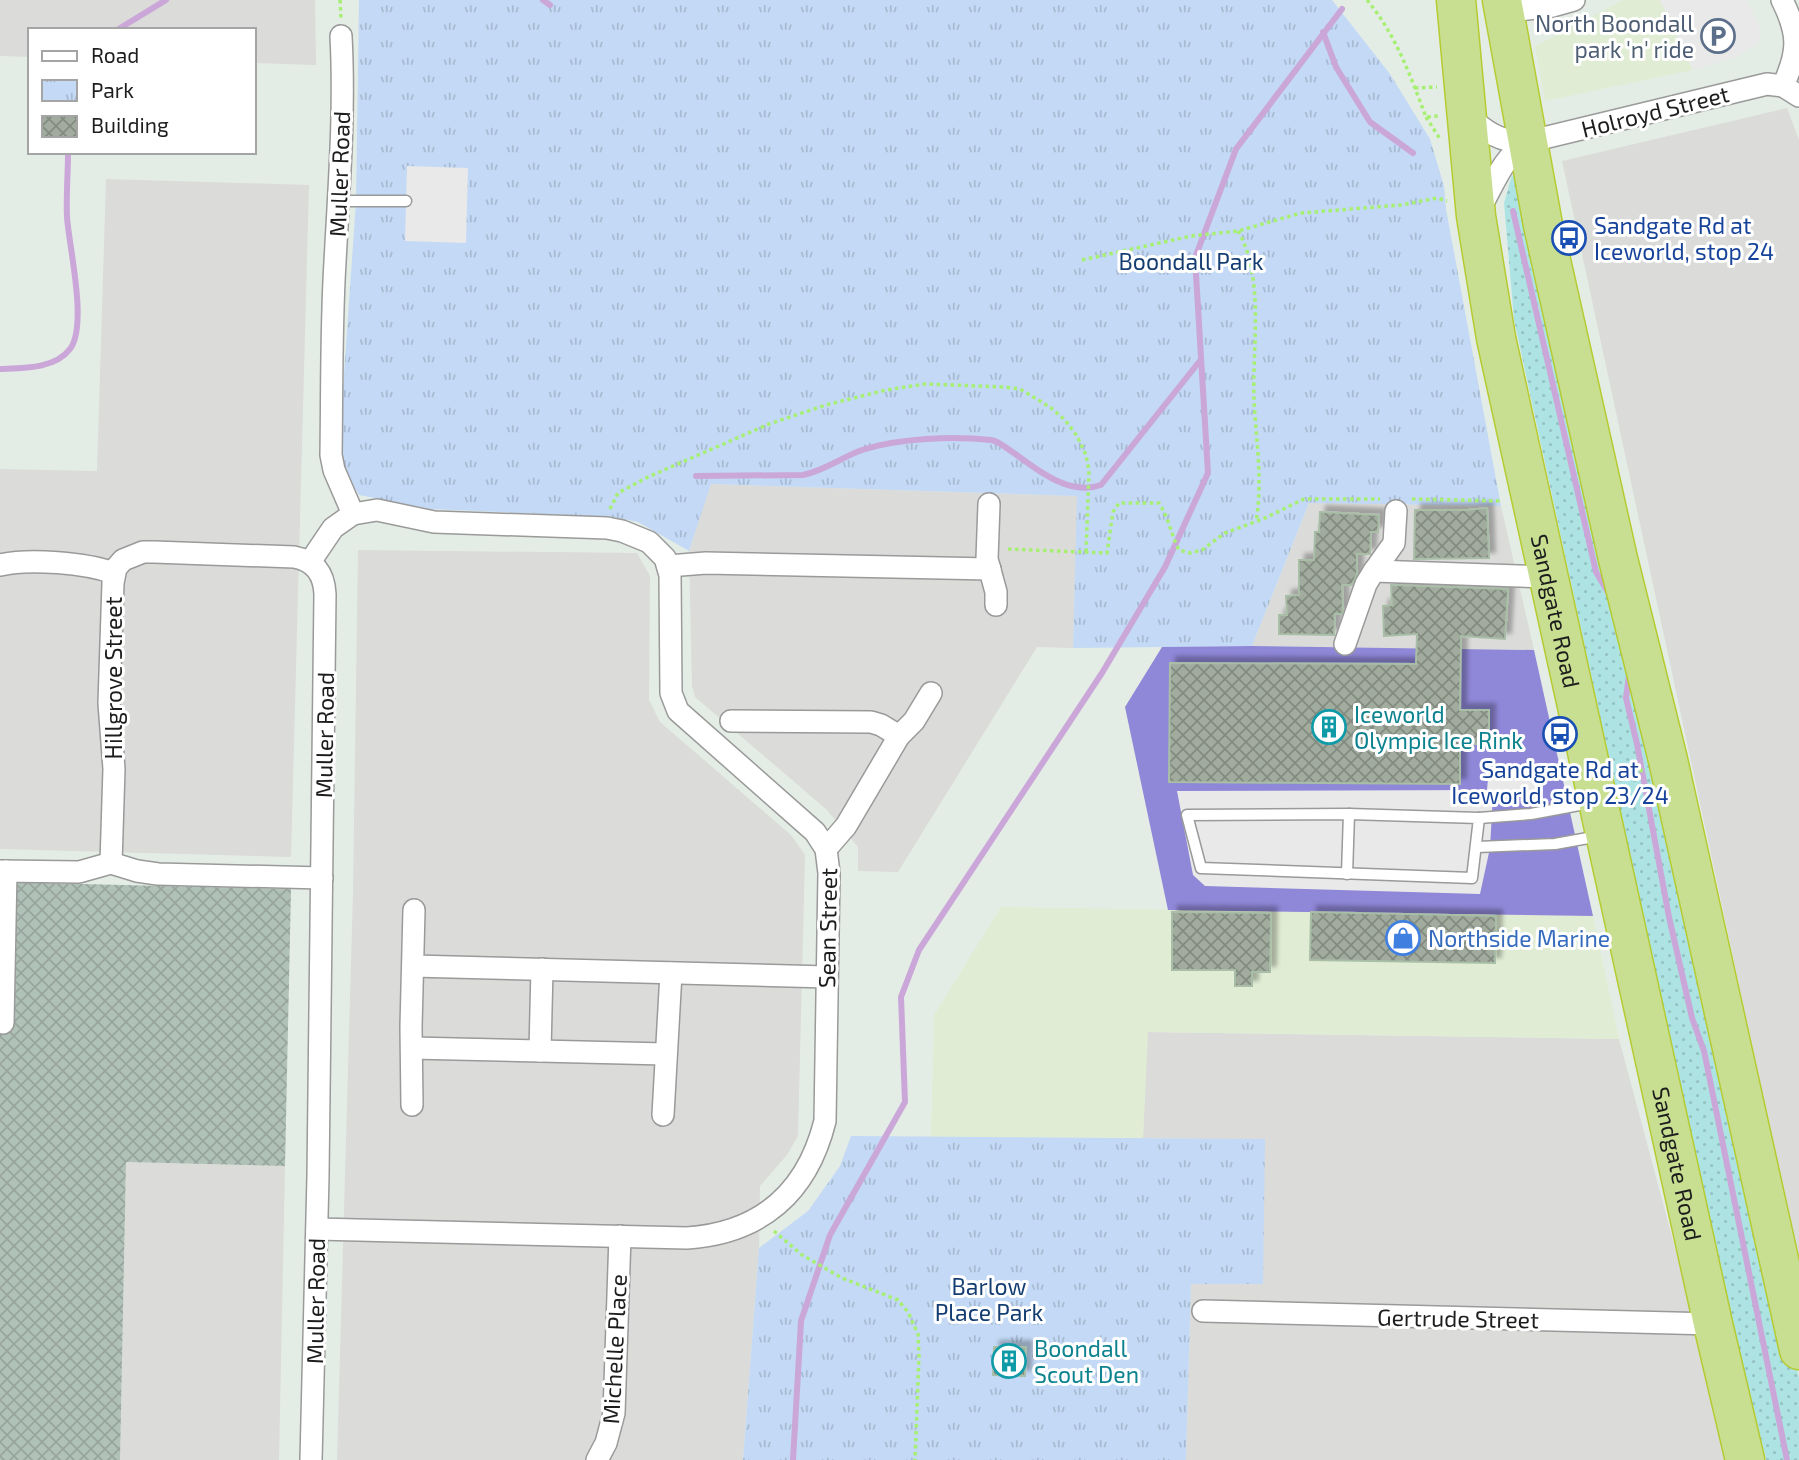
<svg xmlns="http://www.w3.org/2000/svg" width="1799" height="1460" viewBox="0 0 1799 1460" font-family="'Exo 2',sans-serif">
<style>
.residential{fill:#dbdbda}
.commercial{fill:#e0edd4}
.construction{fill:url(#construction-cross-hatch)}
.grass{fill:url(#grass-dots)}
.park{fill:url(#park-tufts)}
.pitch{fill:#8f87d7}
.parking{fill:#e9e9e9}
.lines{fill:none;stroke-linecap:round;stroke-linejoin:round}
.stream{stroke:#caa7d8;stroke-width:6}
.building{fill:url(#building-cross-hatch);stroke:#a9bea7;stroke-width:2;filter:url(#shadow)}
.lane-casing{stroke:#9a9a9a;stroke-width:13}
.street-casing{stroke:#9a9a9a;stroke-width:24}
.highway-casing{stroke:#b6cb31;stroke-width:41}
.path{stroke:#a7ef73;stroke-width:3.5;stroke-dasharray:3.5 3.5;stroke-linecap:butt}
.lane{stroke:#fff;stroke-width:10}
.street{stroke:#fff;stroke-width:21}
.highway{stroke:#c8df91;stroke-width:38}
.labels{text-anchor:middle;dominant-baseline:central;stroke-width:6;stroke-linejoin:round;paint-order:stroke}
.service-label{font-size:23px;fill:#4e5e75;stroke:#fff;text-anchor:end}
.street-label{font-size:23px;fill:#1d1d1d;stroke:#fff}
.transit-label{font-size:23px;fill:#164399;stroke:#fff;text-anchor:start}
.park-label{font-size:23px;fill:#143d72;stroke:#fff}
.culture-label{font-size:23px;fill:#0d838f;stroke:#fff;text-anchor:start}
.shop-label{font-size:23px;fill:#366cbe;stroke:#fff;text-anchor:start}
</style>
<defs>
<pattern id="construction-cross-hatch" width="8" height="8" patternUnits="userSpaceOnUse" patternTransform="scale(1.75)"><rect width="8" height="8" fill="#b0c1b8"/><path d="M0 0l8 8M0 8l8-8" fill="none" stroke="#97a59e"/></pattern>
<pattern id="grass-dots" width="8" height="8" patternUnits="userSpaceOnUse" patternTransform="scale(1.75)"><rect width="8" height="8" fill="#ade4e3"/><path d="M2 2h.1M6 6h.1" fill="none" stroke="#94c3c2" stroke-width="1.8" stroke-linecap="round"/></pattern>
<pattern id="park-tufts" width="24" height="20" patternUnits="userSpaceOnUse" patternTransform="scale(1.75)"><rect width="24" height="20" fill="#c3d9f5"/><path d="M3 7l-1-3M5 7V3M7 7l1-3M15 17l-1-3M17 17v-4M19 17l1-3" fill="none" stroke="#a7bad2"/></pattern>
<pattern id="building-cross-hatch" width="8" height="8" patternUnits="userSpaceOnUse" patternTransform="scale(1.75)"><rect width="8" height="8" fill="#a1ac9f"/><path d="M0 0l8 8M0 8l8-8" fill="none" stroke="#838b81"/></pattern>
<filter id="shadow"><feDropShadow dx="6" dy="-6" stdDeviation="2" flood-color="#0004"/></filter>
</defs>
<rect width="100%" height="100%" fill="#e4ede5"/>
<g class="residential">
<path d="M 0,0 L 315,0 L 316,65 L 254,63 L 254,30 L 30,30 L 30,57 L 0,56 Z"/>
<path d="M 1787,108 L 1799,140 L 1799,1264 L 1562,161 Z"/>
<path d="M 106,179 L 309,185 L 291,855 L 290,857 L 0,849 L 0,469 L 97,471 Z"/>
<path d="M 710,484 L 1078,496 L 1073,648 L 1037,647 L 898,872 L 858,871 L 858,847 L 826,809 L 695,697 L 692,686 L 689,551 Z"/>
<path d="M 1309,503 L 1501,506 L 1534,650 L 1252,646 Z"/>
<path d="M 358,550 L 637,553 L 650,576 L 649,700 L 660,722 L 791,835 L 805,855 L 798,1136 L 787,1155 L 760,1186 L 759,1248 L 743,1460 L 337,1460 L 353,892 Z"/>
<path d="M 1147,1032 L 1619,1039 L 1732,1460 L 1186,1460 L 1191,1283 L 1265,1140 L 1143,1138 Z"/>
<path d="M 126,1162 L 285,1166 L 279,1460 L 120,1460 Z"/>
</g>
<g class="commercial">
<path d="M 1623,0 L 1660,0 L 1693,70 L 1545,101 L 1535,46 Z"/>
<path d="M 1001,907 L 1593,916 L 1619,1039 L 1148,1032 L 1143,1138 L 931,1137 L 934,1015 Z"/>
</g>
<path class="construction" d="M 0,882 L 291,889 L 285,1166 L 126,1162 L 120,1460 L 0,1460 Z"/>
<path class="grass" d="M 1512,175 L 1520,180 L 1629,639 L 1799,1378 L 1799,1460 L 1766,1460 L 1725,1293 L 1514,320 L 1504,203 Z"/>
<g class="park">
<path d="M 359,0 L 1332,0 L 1390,74 L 1430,139 L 1444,186 L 1446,209 L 1501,506 L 1309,503 L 1252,646 L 1073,648 L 1077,496 L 711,484 L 689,551 L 638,522 L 613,517 L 430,509 L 359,495 L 338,460 L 356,202 Z"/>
<path d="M 851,1136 L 1265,1139 L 1263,1284 L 1191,1284 L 1186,1460 L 743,1460 L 759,1248 L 808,1211 L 840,1166 Z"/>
</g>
<path class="pitch" d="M 1252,646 L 1534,650 L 1593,916 L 1168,910 L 1125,707 L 1162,647 Z"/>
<g class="parking">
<path d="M 1660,0 L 1747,0 L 1760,29 L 1759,43 L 1736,57 L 1693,70 Z"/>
<path d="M 407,166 L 468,168 L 466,243 L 405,241 Z"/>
<path d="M 1488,779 L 1541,780 L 1542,792 L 1493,794 L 1490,848 L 1480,894 L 1205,886 L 1193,875 L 1177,791 L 1487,790 Z"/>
</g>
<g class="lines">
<g class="stream">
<path d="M 543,0 L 550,5"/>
<path d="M 117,30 L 166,0"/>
<path d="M 1323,32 L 1336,67 L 1370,122 L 1413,153"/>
<path d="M 1513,211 L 1596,572 L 1609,594"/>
<path d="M 0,369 C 23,368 55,369 70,349 C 88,325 69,247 67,217 C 66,196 68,174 68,152"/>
<path d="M 696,476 L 803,475 C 824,471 842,457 862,450 C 899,438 953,436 991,440 C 999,441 1007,449 1014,453 C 1038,471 1070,496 1101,485 L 1199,362"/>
<path d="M 1629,675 L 1626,698 L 1637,744 L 1669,917 L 1692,1018 L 1704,1051 L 1787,1460"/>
<path d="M 793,1460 L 801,1321 L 830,1235 L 905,1102 L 901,997 L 919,950 L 1102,673 L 1165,567 L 1208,473 L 1195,258 L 1236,149 L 1342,9"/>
</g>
</g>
<g class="building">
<path d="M 1487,508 L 1489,558 L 1414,559 L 1415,510 L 1468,510 Z"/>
<path d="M 1320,512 L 1379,515 L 1378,532 L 1371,532 L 1370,554 L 1357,554 L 1357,574 L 1352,585 L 1342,585 L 1343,611 L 1342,614 L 1335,614 L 1334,635 L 1279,634 L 1279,615 L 1287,615 L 1286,596 L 1299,595 L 1299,560 L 1314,560 L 1315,532 L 1319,532 Z"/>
<path d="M 1391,585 L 1508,589 L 1505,639 L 1461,636 L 1460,710 L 1489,710 L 1489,744 L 1460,744 L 1460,784 L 1169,782 L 1170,663 L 1416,664 L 1417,634 L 1384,636 L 1383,606 L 1392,605 Z"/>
<path d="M 1172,912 L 1271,913 L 1270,972 L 1252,972 L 1252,986 L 1235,986 L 1235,970 L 1172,970 Z"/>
<path d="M 1311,912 L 1496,916 L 1495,963 L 1310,960 Z"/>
<path d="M 994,1347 L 1026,1347 L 1025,1376 L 993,1375 Z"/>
</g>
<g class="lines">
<g class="lane-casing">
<g id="lane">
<path d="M 339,201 L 406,201"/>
<path d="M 1349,814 L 1479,818 L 1472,878 L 1201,868 L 1187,815 Z"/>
<path d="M 1479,818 L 1531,814 L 1590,803"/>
<path d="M 1477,847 L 1555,844 L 1599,836"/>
<path d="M 1347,874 L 1349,814"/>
</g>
</g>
<g class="street-casing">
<g id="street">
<path d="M 1782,0 C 1799,34 1799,51 1783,86"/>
<path d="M 1503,12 L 1553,6 L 1574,0"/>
<path d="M 1467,115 C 1485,132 1502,143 1527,142 L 1767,84 L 1783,86 L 1799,96"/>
<path d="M 1479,210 C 1494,185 1501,159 1527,142"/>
<path d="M 989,504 L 987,559 L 996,592 L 996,605"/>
<path d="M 310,562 L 333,528 L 353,514 L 334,470 L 331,455 C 332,391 331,326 335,262 C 339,187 345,111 341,36"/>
<path d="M 0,565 C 29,558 86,563 114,573"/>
<path d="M 668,566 L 706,563 L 990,569"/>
<path d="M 1374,571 L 1394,543 L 1396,511"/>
<path d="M 1345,644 L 1366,584 L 1374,571 L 1547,577"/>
<path d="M 731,721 L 871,722 L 881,725 L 899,736"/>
<path d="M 826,849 L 846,826 L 899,736 L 914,721 L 931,693"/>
<path d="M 111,863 L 114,769 L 109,703 L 113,583 L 116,568 L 123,560 L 143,552 L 154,552 L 294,557 C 315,561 324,574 325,594 L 318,1176 L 311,1460"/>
<path d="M 0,871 L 79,872 L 111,863 L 137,871 L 158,874 L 322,878"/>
<path d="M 413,966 L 827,977"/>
<path d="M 3,1023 L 6,871"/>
<path d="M 412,1048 L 665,1054"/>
<path d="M 540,1051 L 542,969"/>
<path d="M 412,1105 L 411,1027 L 414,910"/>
<path d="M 663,1115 L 671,973"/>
<path d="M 317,1229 L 687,1238 C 761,1233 807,1193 825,1121 L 829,873 L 826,849 L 815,832 L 678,711 L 671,693 L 670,575 L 665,558 L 649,542 L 622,531 L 607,528 L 434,522 L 377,510 L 353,514"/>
<path d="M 1203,1311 L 1713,1324"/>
<path d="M 597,1460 L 606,1443 L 614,1413 L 620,1236"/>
</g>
</g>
<g class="highway-casing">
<g id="highway">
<path id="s1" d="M 1456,0 L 1476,216 L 1496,338 L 1713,1324 L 1745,1460"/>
<path d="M 1502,0 L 1543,225 L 1618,559 L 1668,760 L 1799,1350"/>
</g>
</g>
<g class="path">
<path d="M 340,0 L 341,19"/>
<path d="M 1367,0 C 1396,35 1410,75 1426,117 L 1439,116"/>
<path d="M 1415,88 L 1437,87"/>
<path d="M 1426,117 L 1440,139"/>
<path d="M 1238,231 C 1265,277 1252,348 1254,400 C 1256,441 1263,480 1256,522"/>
<path d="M 1082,260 L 1191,236 L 1238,231 L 1301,213 L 1401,205 L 1437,198 L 1447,201"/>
<path d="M 1412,499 L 1502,501"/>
<path d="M 610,509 L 618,493 L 648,477 L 769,424 L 826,405 L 886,390 L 925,384 L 1005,387 L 1020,389 L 1050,407 L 1065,420 L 1077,436 L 1086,455 L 1089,471 L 1086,552"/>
<path d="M 1008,549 L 1107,553 L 1113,512 L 1119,503 L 1159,503 C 1169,518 1171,535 1179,550 L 1190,553 L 1202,550 L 1225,533 L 1263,519 L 1304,499 L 1380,499"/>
<path d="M 1619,776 L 1643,770"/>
<path d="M 774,1231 L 802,1255 L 842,1278 L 898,1300 L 908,1312 L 918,1334 L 919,1356 L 915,1460"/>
</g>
<use href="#lane" class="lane"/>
<use href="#street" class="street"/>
<use href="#highway" class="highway"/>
</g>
<defs>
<g id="parking-ring" transform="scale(1.75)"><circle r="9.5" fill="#fff" stroke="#5c6f8a" stroke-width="1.5"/><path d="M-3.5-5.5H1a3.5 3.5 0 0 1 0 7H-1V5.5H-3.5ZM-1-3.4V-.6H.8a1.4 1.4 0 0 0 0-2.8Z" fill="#5c6f8a"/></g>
<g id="bus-ring" transform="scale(1.75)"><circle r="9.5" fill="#fff" stroke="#1a4fb4" stroke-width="1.5"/><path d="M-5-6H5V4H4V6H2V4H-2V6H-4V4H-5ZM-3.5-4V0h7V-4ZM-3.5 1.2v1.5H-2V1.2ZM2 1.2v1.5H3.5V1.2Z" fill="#1a4fb4"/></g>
<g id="building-ring" transform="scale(1.75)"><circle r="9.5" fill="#fff" stroke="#0f9aa8" stroke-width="1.5"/><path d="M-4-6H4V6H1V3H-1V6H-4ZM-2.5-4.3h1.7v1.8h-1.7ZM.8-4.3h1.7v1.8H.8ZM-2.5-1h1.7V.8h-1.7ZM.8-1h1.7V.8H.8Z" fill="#0f9aa8"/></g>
<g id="shop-ring" transform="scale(1.75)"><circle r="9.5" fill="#fff" stroke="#3f7fe0" stroke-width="1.5"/><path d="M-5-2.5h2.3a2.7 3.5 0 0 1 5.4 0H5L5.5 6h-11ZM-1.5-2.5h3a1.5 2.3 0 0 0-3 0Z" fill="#3f7fe0"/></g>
</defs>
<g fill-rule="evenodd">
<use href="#parking-ring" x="1718" y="36"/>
<use href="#bus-ring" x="1569" y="238"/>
<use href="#building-ring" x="1329" y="727"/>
<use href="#bus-ring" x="1560" y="734"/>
<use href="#shop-ring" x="1403" y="938"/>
<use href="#building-ring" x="1009" y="1361"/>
</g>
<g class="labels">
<g class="service-label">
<text x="1694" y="23">North Boondall<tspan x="1694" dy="26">park 'n' ride</tspan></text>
</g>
<g class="street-label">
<text transform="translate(1655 111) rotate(-14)">Holroyd Street</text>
<text transform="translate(339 174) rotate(-88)">Muller Road</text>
<text stroke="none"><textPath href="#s1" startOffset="620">Sandgate Road</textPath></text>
<text transform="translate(113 678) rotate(-90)">Hillgrove Street</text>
<text transform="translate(324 735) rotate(-89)">Muller Road</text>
<text transform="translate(827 928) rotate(-89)">Sean Street</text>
<text stroke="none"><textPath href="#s1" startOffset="1186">Sandgate Road</textPath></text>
<text transform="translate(315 1301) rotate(-89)">Muller Road</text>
<text transform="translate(1458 1318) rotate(1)">Gertrude Street</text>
<text transform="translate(614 1349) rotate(-87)">Michelle Place</text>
</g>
<g class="transit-label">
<text x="1594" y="225">Sandgate Rd at<tspan x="1594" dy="26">Iceworld, stop 24</tspan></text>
<text x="1560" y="769" text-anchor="middle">Sandgate Rd at<tspan x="1560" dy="26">Iceworld, stop 23/24</tspan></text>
</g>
<g class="park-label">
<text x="1191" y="261">Boondall Park</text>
<text x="989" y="1286">Barlow<tspan x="989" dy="26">Place Park</tspan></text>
</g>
<g class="culture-label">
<text x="1354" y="714">Iceworld<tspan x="1354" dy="26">Olympic Ice Rink</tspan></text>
<text x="1034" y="1348">Boondall<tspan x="1034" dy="26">Scout Den</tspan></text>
</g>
<g class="shop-label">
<text x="1428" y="938">Northside Marine</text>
</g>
</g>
<rect x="28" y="28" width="228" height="126" fill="#ffffff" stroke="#a5a5a5" stroke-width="2"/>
<rect x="42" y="51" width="35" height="10" fill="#ffffff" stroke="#a5a5a5" stroke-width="2"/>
<text x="91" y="63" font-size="21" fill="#1d1d1d">Road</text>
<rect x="42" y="80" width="35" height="21" fill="url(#park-tufts)" stroke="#a5a5a5" stroke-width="2"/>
<text x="91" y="98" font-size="21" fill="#1d1d1d">Park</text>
<rect x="42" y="116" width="35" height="21" fill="url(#building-cross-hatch)" stroke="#a5a5a5" stroke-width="2"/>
<text x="91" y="133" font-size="21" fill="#1d1d1d">Building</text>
</svg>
